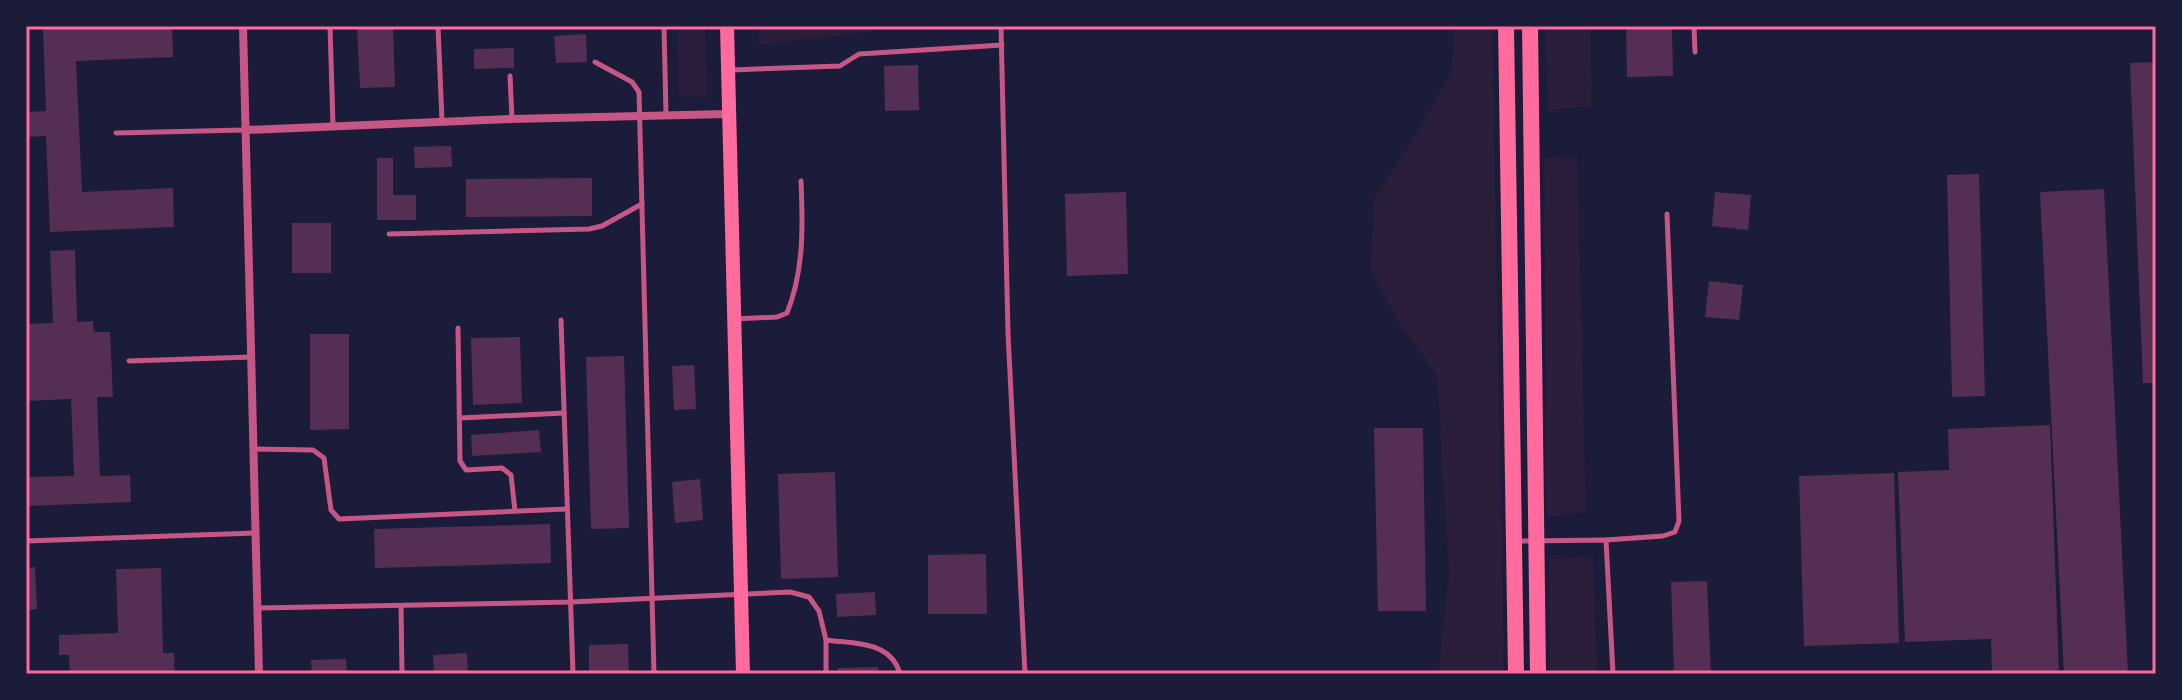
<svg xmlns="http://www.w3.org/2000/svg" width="2182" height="700" viewBox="0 0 2182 700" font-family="'IBM Plex Serif',serif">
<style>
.green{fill:#2a1e3b}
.building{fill:#542f53}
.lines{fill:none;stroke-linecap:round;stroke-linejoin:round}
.service{stroke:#c65784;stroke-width:5}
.minor{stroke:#c65784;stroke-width:8}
.secondary{stroke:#ff6b9d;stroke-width:14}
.primary{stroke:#ff6b9d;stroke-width:16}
.neatline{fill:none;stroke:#ff6b9d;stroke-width:3}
</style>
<rect width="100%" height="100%" fill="#1b1b3a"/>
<g class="green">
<path d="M 677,26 L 705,26 L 707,97 L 679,97 Z"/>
<path d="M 759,26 L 917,26 L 759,45 Z"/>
<path d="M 1454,26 L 1492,26 L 1504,674 L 1438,674 L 1449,573 L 1437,375 L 1402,327 L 1371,271 L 1374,200 L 1416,134 L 1452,71 Z"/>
<path d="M 1546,26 L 1590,26 L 1592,106 L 1548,110 Z"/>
<path d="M 1577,157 L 1586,512 L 1547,517 L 1544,158 Z"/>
<path d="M 1593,557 L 1597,674 L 1550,674 L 1549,559 Z"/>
</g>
<g class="building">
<path d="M 82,26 L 172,26 L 173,57 L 76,61 L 82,192 L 173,188 L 174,227 L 50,232 L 46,136 L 26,137 L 26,112 L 46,111 L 43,28 Z"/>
<path d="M 357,26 L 393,26 L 395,87 L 360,88 Z"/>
<path d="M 1626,26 L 1672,26 L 1673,76 L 1627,77 Z"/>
<path d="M 586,34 L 587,62 L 556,63 L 554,36 Z"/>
<path d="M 514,48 L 514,68 L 474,69 L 474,49 Z"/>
<path d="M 2156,62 L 2156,383 L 2143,383 L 2130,63 Z"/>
<path d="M 918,65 L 919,110 L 885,111 L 884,66 Z"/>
<path d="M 451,146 L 452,167 L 415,168 L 414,147 Z"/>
<path d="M 377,158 L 393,158 L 393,195 L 416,195 L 416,220 L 377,220 Z"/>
<path d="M 1979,174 L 1985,396 L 1952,397 L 1947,175 Z"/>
<path d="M 592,178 L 592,216 L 466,217 L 466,179 Z"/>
<path d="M 2104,189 L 2128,674 L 2064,674 L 2040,192 Z"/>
<path d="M 1126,192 L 1128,274 L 1067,276 L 1065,194 Z"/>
<path d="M 1715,192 L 1751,195 L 1748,230 L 1712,226 Z"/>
<rect x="292" y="223" width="39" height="50"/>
<path d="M 75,250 L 77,322 L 93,321 L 94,332 L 110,332 L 113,397 L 97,397 L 100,476 L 130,475 L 131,502 L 26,506 L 26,477 L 74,476 L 71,399 L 26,401 L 26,324 L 53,323 L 50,251 Z"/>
<path d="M 1709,281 L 1743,285 L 1739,320 L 1705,317 Z"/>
<path d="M 310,334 L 349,334 L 349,429 L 310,430 Z"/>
<path d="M 520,337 L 522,403 L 473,405 L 471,338 Z"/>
<path d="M 624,356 L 629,528 L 591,529 L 586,357 Z"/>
<path d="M 694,365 L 696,409 L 674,410 L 672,366 Z"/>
<path d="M 2050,425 L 2059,674 L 1992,674 L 1991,639 L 1905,642 L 1898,472 L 1949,470 L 1948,429 Z"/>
<path d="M 1374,428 L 1423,428 L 1426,611 L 1378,611 Z"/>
<path d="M 539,430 L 541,452 L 472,456 L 471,435 Z"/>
<path d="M 835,472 L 838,577 L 781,579 L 778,474 Z"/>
<path d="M 1894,473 L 1899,643 L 1804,646 L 1799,476 Z"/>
<path d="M 700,479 L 703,520 L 675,523 L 672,482 Z"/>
<path d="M 550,524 L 551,563 L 375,568 L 374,529 Z"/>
<path d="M 986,554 L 987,614 L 928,614 L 928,555 Z"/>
<path d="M 35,567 L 37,609 L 26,610 L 26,568 Z"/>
<path d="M 161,568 L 163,653 L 174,653 L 175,674 L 70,674 L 69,655 L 59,655 L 59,635 L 118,633 L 116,569 Z"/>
<path d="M 1707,581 L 1711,674 L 1674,674 L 1671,582 Z"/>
<path d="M 875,592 L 876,615 L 837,617 L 836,594 Z"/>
<path d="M 628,644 L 629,674 L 589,674 L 589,645 Z"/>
<path d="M 467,653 L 468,674 L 434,674 L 433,655 Z"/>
<path d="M 346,659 L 347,674 L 312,674 L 311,660 Z"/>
<path d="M 878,667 L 878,674 L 838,674 L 838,668 Z"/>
</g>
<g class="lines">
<g class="service">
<path d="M 330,26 L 333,126"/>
<path d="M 438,26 L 442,121"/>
<path d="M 664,26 L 666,115"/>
<path d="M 1001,26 L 1008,333 L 1025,674"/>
<path d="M 1694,26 L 1695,52"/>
<path d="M 595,62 L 632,82 L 639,92 L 654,674"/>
<path d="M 731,70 L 840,66 L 859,54 L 1002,45"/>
<path d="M 510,76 L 512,119"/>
<path d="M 116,133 L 244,130"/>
<path d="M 389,234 L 589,229 L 602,226 L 642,204"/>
<path d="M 734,319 L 777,317 L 787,313 C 804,271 803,226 801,181"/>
<path d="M 561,320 L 573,674"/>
<path d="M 458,328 L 460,461 L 466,470 L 502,468 L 511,475 L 515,511"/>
<path d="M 129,361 L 251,357"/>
<path d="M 460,418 L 564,413"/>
<path d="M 253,449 L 313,450 L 324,458 L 331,510 L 339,519 L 567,509"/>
<path d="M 1606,540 L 1663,536 L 1675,532 L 1679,521 L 1667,214"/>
<path d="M 26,541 L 255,533"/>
<path d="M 1515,541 L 1606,540 L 1613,674"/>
<path d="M 401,606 L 402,674"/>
<path d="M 258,608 L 571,602 L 790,592 L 809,597 L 819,611 L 826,640 C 855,644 891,641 900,674"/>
<path d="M 826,640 L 826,674"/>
</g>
<g class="minor">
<path d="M 243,26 L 259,674"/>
<path d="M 245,130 L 512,119 L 727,114"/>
</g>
<path class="secondary" d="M 727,26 L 743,674"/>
<g class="primary">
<path d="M 1506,26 L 1516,674"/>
<path d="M 1530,26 L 1538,674"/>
</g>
</g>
<rect width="2182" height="700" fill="none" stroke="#1b1b3a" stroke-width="56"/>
<rect x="28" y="28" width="2126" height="644" class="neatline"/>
</svg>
